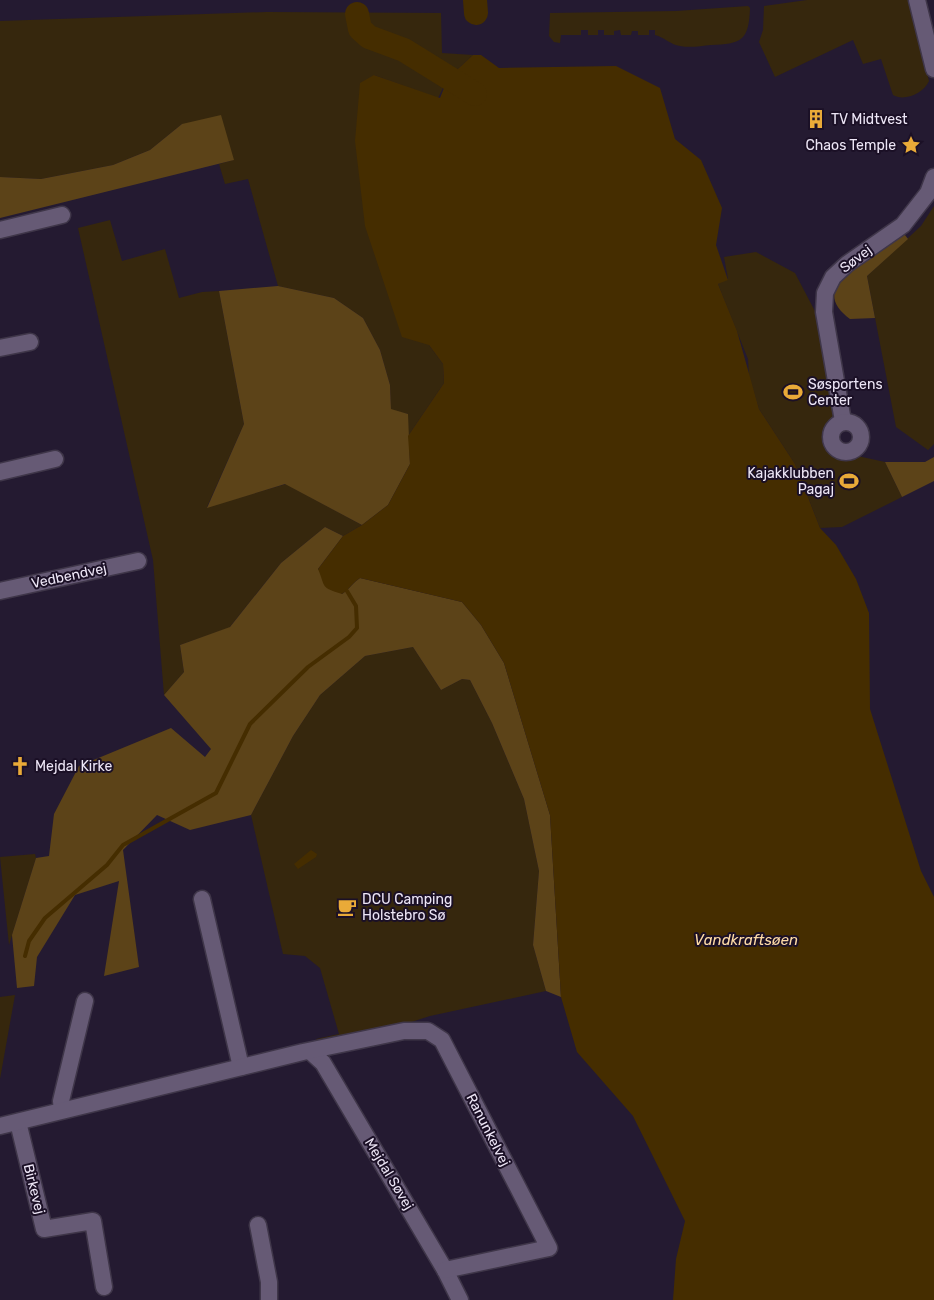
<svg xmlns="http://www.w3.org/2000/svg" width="934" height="1300" viewBox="0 0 934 1300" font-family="Rubik,sans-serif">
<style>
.green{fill:#36270d}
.forest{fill:#5c4318}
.water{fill:#452d00}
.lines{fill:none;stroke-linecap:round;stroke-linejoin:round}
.stream{stroke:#452d00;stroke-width:4}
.river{stroke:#452d00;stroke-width:24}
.street-casing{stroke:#3f3649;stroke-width:19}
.street{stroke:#665a75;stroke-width:16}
.labels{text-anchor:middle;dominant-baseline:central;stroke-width:4;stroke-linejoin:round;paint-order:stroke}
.poi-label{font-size:14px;fill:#ede6f6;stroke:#1b1026;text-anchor:start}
.street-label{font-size:14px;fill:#ede6f6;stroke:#1b1026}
.water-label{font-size:15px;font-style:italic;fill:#fedba6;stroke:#1b1026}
</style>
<rect width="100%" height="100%" fill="#241a31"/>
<g class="green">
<path d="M 807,0 L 909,0 L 929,81 C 924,93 904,102 893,95 L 881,59 L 863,64 L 853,40 L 775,77 L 759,42 L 763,30 L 764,6 Z"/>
<path d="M 748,6 L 750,8 C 749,41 741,44 711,45 C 701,46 690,48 680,46 C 671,45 664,37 655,35 L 655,30 L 649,30 L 649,35 L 638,35 L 638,31 L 632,31 L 631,35 L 621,35 L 620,30 L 614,31 L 614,35 L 604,35 L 604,30 L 598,30 L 598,35 L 588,35 L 588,30 L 581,30 L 581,35 L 561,35 L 560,43 L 554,42 L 549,36 L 550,13 L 676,11 Z"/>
<path d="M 267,12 L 441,13 L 442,53 L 473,55 L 448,78 L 438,98 L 374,75 L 429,345 L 443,364 L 444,383 L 408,436 L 408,414 L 391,410 L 390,385 L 380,350 L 363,318 L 334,298 L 278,286 L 248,179 L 225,184 L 219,164 L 233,160 L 182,124 L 150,150 L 113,165 L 41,179 L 0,177 L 0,21 Z"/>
<path d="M 934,206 L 934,444 L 928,450 L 896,427 L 867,276 L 921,226 Z"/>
<path d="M 110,220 L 122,261 L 165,249 L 179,298 L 202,292 L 219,291 L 244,424 L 207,507 L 286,484 L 362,525 L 343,536 L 325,527 L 281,563 L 229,628 L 180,645 L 184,672 L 164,695 L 153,560 L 78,228 Z"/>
<path d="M 756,252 L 795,273 L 818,317 L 836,413 L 825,425 L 824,438 L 833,452 L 840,455 L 853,455 L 885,462 L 902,497 L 842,527 L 820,528 L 795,464 L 759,409 L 749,376 L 748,359 L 718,284 L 728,279 L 724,257 Z"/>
<path d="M 413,647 L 441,690 L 462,679 L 470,680 L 492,723 L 524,799 L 539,871 L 533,945 L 546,991 L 430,1016 L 377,1033 L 320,1046 L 316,1039 L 339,1034 L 320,968 L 305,956 L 283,954 L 251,815 L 293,736 L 320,695 L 365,656 Z"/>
<path d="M 35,854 L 36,858 L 9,945 L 0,857 Z"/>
<path d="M 15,995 L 0,1079 L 0,997 Z"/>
</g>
<g class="forest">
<path d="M 221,115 L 234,160 L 0,218 L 0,177 L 41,179 L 113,165 L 150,150 L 182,124 Z"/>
<path d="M 902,231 L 908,239 L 867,276 L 875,318 L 850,319 C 836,308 830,299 837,281 Z"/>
<path d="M 278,286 L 334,298 L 363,318 L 380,350 L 390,385 L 391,409 L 408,414 L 410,464 L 388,505 L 362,525 L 285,484 L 207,508 L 244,424 L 219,291 Z"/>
<path d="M 934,457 L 934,481 L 902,497 L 885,462 L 925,462 Z"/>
<path d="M 325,527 L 343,536 L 318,569 L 342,594 C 350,589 352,583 360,578 L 462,602 L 481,625 L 504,663 L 550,815 L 561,997 L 546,991 L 533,945 L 539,871 L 524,799 L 492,723 L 470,680 L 462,679 L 441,690 L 413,647 L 365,656 L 320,695 L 293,736 L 251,815 L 190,830 L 157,815 L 123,850 L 139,967 L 104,976 L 119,881 L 75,895 L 37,957 L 34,986 L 17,988 L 12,935 L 36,858 L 49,856 L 54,814 L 79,766 L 171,728 L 205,757 L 211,749 L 164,695 L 184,672 L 180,645 L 230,627 L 281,563 Z"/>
</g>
<g class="water">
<path d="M 473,55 L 481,55 L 499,68 L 616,66 L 660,88 L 675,139 L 701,160 L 722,208 L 716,245 L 728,280 L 718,284 L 737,331 L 759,409 L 795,464 L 820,528 L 836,545 L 856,579 L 869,613 L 870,709 L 921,871 L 934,897 L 934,1300 L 673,1300 L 676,1259 L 685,1221 L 633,1116 L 577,1052 L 561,997 L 550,815 L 504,663 L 481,625 L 462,602 L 360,578 C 352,583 350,589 342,594 C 320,587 326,588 318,569 L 343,536 L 362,525 L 388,505 L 410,464 L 408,436 L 444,383 L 443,364 L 429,345 L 402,337 L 365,226 L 355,141 L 360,83 L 374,75 L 440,98 L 448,78 Z"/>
<path d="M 311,850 L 317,854 L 316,857 L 298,869 L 294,864 Z"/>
</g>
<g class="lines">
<path class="stream" d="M 25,956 L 29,941 L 45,918 L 107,865 L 123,845 L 216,793 L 250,724 L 308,667 L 349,637 L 357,628 L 356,606 L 347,591"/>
<g class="river">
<path d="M 475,0 L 476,13"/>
<path d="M 357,14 L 360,29 L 369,37 L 404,50 L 475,94"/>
</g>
<g class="street-casing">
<g id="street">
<path d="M 917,0 L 934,69"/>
<path d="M 0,230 L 62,215"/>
<path d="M 0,348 L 30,342"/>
<path d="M 843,421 L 824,312 L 825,293 L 833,277 L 847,264 L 903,225 L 928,193 L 934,177"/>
<circle cx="846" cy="437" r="15"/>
<path d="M 0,472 L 55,459"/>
<path d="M 0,591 L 138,561"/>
<path d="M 202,899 L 241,1067"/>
<path d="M 311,1052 L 323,1063 L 445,1270 L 460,1300"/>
<path d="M 62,1110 L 61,1101 L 85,1001"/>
<path d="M 18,1122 L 44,1229 L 93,1221 L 104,1287"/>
<path d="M 0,1126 L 303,1052 L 404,1031 L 428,1031 L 442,1040 L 549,1248 L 445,1270"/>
<path d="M 258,1225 L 269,1282 L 269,1300"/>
</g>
</g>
<use href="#street" class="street"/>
</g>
<defs>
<g id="building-bare" transform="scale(1.5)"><path d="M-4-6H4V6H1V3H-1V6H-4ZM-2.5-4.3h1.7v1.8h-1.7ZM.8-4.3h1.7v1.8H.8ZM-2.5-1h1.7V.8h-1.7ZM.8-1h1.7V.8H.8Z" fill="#e9aa38" stroke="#1b1026" stroke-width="2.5" paint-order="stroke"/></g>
<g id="sight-bare" transform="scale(1.5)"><path d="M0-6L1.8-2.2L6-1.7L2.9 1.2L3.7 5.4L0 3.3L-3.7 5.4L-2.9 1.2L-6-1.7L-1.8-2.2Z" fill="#e9aa38" stroke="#1b1026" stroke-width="2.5" paint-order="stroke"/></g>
<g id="stadium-bare" transform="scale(1.5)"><path d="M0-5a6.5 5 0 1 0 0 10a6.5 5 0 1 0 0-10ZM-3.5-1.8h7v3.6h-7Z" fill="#e9aa38" stroke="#1b1026" stroke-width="2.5" paint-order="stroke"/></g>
<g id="church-bare" transform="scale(1.5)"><path d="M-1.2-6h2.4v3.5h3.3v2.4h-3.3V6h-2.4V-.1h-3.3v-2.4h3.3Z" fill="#e9aa38" stroke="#1b1026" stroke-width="2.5" paint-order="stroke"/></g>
<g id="cafe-bare" transform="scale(1.5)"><path d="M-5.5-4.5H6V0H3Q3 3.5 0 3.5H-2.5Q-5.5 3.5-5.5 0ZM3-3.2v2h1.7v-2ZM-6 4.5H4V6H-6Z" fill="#e9aa38" stroke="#1b1026" stroke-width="2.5" paint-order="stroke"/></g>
</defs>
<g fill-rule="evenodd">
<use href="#building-bare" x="816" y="119"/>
<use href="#sight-bare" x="911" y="145"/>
<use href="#stadium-bare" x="793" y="392"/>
<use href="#stadium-bare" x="849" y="481"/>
<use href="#church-bare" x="20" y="766"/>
<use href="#cafe-bare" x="347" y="907"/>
</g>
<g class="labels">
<g class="poi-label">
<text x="831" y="119">TV Midtvest</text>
<text x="896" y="145" text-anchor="end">Chaos Temple</text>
<text x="808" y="384">Søsportens<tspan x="808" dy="16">Center</tspan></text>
<text x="834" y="473" text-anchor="end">Kajakklubben<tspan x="834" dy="16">Pagaj</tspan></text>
<text x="35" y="766">Mejdal Kirke</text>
<text x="362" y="899">DCU Camping<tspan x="362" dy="16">Holstebro Sø</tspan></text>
</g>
<g class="street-label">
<text transform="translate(856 259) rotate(-37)">Søvej</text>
<text transform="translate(69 576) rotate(-12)">Vedbendvej</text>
<text transform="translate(488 1130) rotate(63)">Ranunkelvej</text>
<text transform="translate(389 1174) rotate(59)">Mejdal Søvej</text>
<text transform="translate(34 1189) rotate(76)">Birkevej</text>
</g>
<g class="water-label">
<text x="746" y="940">Vandkraftsøen</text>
</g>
</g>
</svg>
